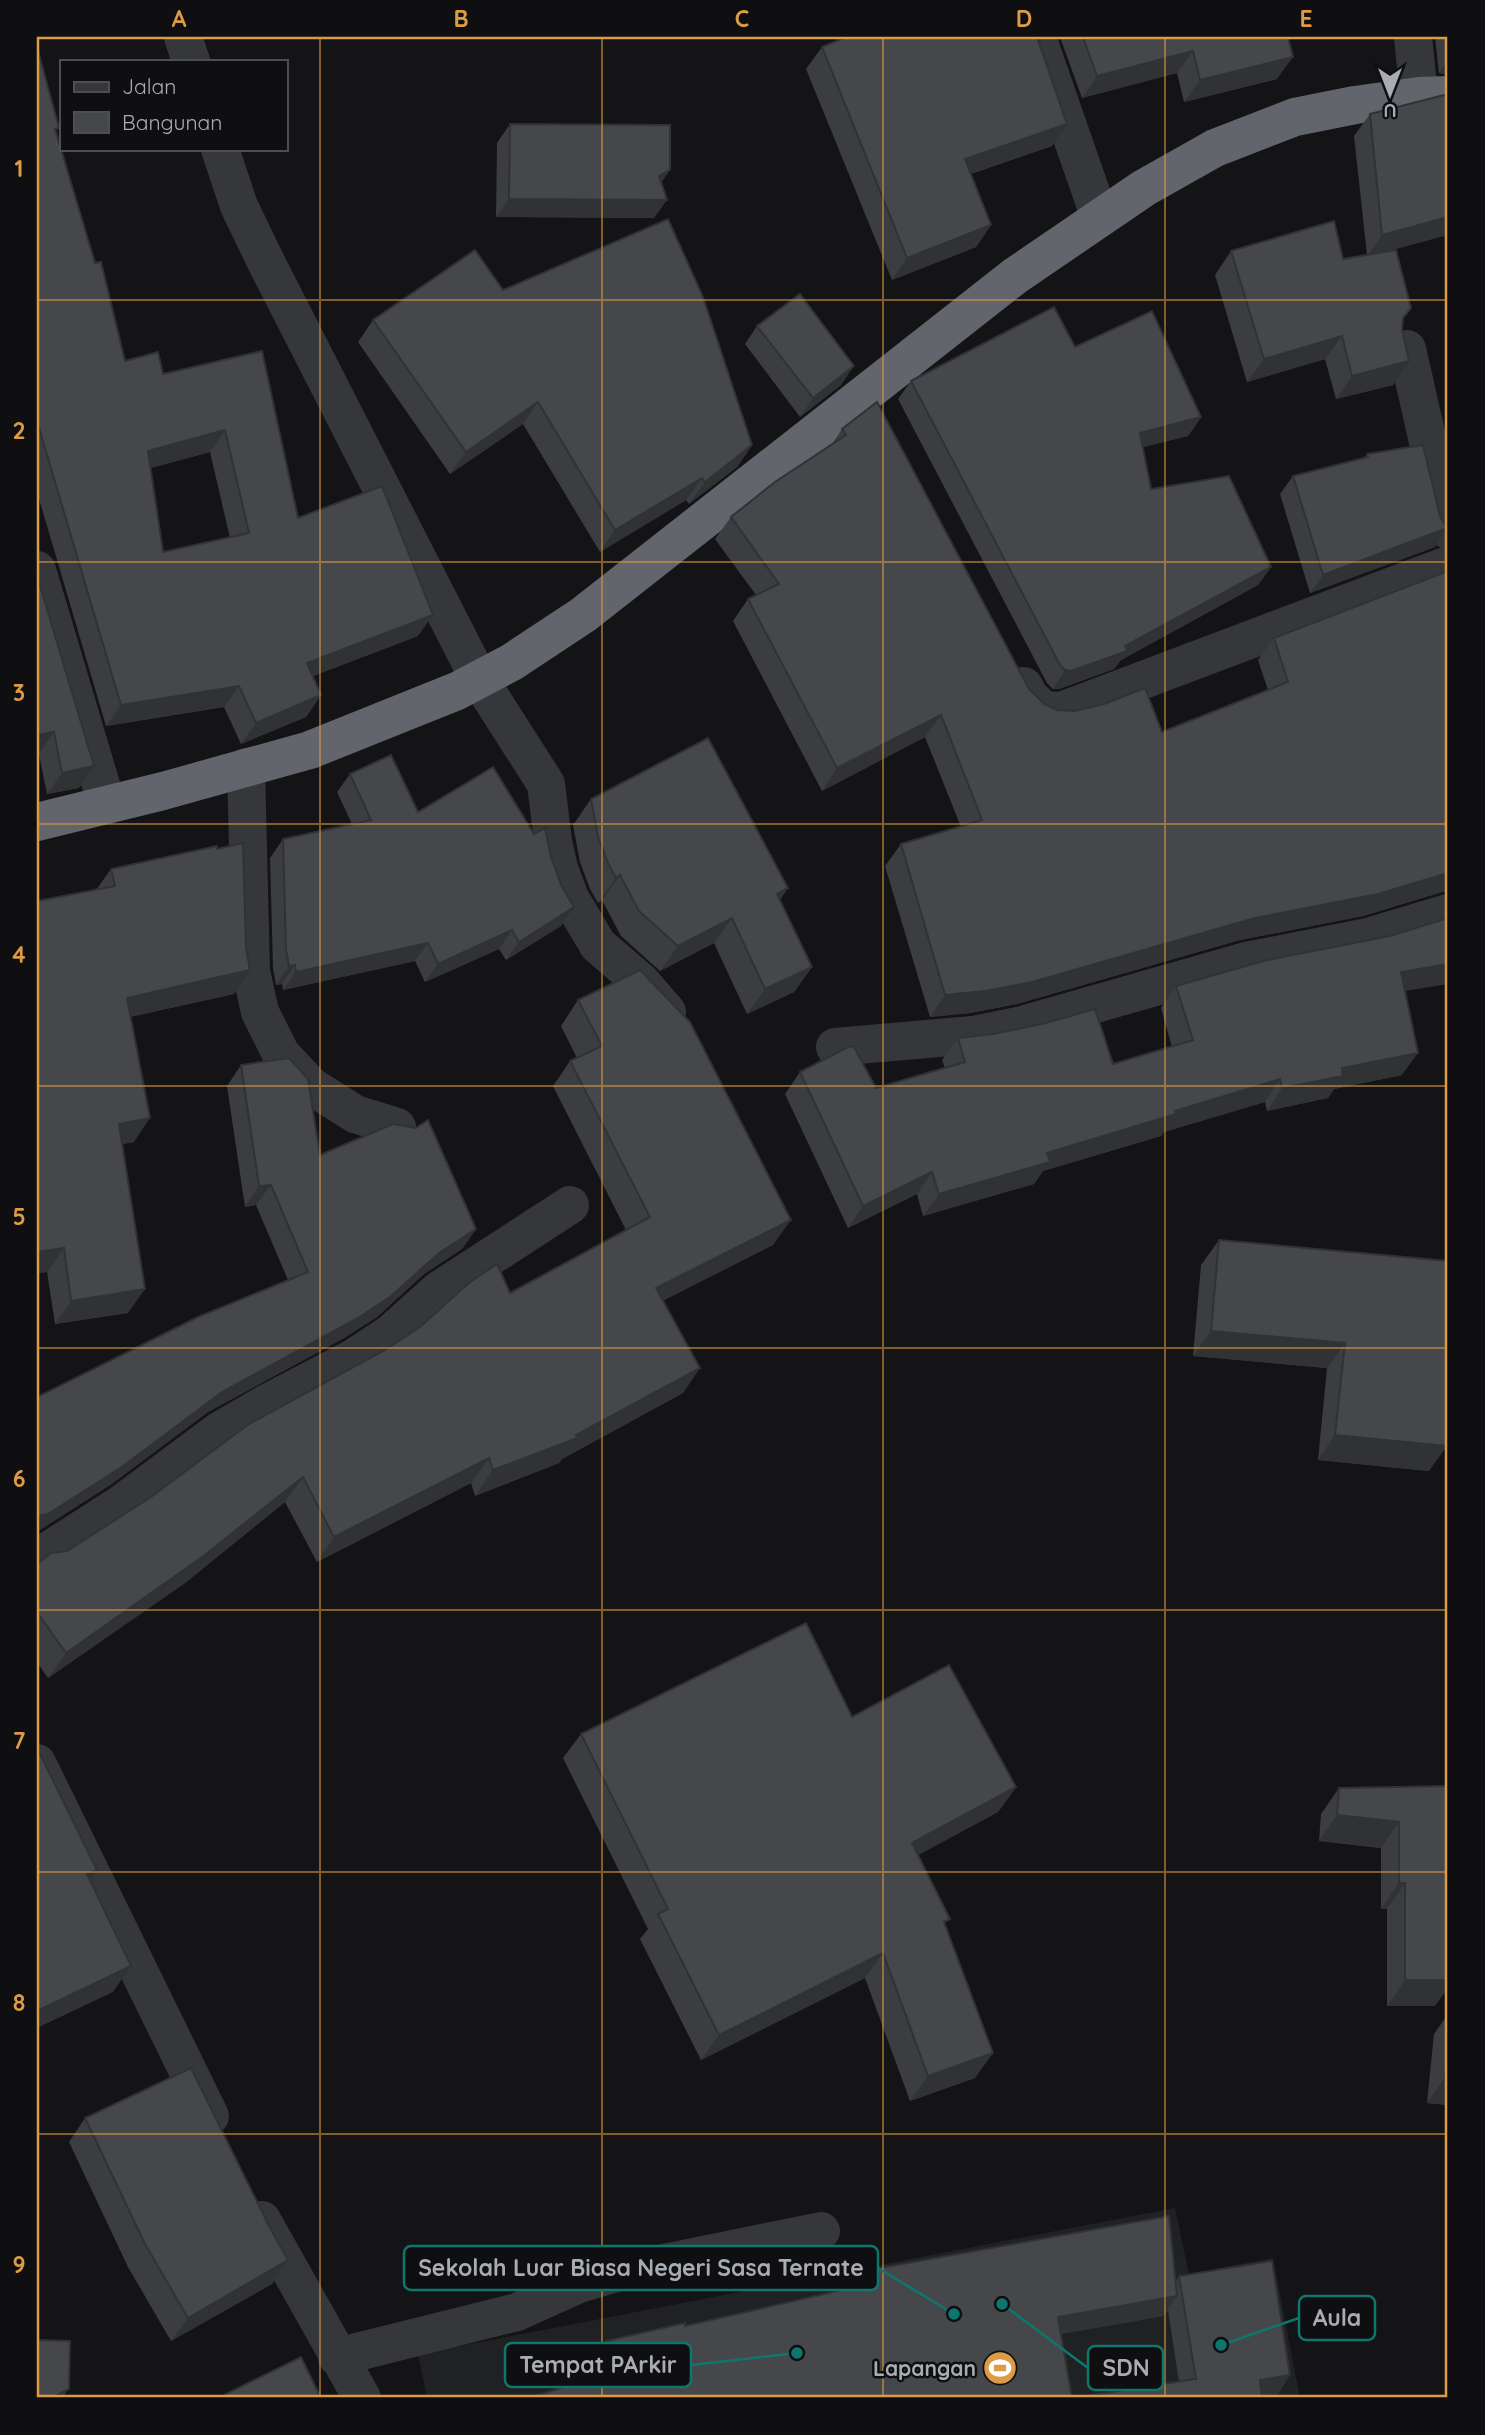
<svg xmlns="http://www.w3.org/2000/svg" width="1485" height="2435" viewBox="0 0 1485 2435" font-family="Quicksand,sans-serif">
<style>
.built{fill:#202122}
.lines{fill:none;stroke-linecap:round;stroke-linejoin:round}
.street{stroke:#36373a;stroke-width:38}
.highway{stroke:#62656b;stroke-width:38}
.wall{fill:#3c3d40;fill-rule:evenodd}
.shaded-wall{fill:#313234}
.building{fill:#46474a;stroke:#313234;stroke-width:2;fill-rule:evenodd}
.grid{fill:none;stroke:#dc9b46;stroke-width:2;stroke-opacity:0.55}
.labels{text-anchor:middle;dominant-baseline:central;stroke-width:5;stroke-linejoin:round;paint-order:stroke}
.poi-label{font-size:21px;font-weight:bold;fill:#a8adb4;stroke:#0f0f11;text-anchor:end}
.leader{fill:none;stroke:#0f766e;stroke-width:2.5}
.callout-dot{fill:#0f766e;stroke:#0f0f11;stroke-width:2.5}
.callout{fill:#0f0f11;stroke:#0f766e;stroke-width:2.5}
.callout-label{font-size:23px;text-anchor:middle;font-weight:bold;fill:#a8adb4}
.neatline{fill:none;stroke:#dc9b46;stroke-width:2.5}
.grid-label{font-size:23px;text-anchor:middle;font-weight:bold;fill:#dc9b46}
</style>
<rect width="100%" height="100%" fill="#141416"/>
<path class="built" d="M 1175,2208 L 1189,2274 L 1273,2258 L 1300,2398 L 427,2398 L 418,2354 Z"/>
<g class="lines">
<g class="street">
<path d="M 183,37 L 191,61"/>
<path d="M 1037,37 L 1100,218"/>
<path d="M 1413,37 L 1419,96"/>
<path d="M 220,149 L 239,206 L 265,260 L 479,679 L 546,784 L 553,841 L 559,868 L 570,898 L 598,945 L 641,982 L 667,1012"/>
<path d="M 1407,349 L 1448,530"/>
<path d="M 37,570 L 107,805"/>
<path d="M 1024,686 L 1029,696 L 1043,710 L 1061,711 L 1448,565"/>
<path d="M 246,767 L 251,971 L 260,1012 L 281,1054 L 311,1086 L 355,1114 L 397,1127"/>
<path d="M 835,1047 L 973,1035 L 1022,1025 L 1246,961 L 1368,937 L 1448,913"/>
<path d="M 37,1558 L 121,1504 L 219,1431 L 267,1403 L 355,1357 L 390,1334 L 439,1290 L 570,1205"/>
<path d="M 37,1763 L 210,2116"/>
<path d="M 262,2220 L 362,2398"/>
<path d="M 337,2357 L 517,2312 L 579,2284 L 619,2272 L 821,2231"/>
</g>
<path class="highway" d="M 37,822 L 163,791 L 310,750 L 457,691 L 512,662 L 583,615 L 1015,276 L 1144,188 L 1215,148 L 1295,117 L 1355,105 L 1419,96 L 1448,95"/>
</g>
<g class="wall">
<path d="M 1060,37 L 1288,37 L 1277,79 L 1184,102 L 1177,73 L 1082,98 Z"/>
<path d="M 1435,37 L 1448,37 L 1448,75 L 1439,73 Z"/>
<path d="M 37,47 L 56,132 L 125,361 L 163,374 L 262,351 L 298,518 L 418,636 L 313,676 L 321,695 L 306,717 L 241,744 L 224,707 L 106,726 L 37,492 ZM 210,452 L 230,538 L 163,552 L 150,468 Z"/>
<path d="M 822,47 L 1052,146 L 971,174 L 991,225 L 976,247 L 892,280 L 806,69 Z"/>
<path d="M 1448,95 L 1383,252 L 1403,320 L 1402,329 L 1409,361 L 1393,385 L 1336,399 L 1325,359 L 1247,382 L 1215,275 L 1231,251 L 1343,259 L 1367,255 L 1354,136 L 1370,114 Z"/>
<path d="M 510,124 L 661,182 L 654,218 L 496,217 L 497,143 Z"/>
<path d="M 503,290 L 752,445 L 737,467 L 689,504 L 686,500 L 600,552 L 523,424 L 450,474 L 358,342 L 373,320 Z"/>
<path d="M 757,326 L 841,385 L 800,417 L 745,344 Z"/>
<path d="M 1075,347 L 1201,417 L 1188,436 L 1143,447 L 1151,489 L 1271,567 L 1258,585 L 1121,660 L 1114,669 L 1059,689 L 1053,689 L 1047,683 L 898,399 L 911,381 Z"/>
<path d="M 842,429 L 1029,689 L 1044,704 L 1057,710 L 1162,732 L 1268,690 L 1258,660 L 1274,638 L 1448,571 L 1448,892 L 1442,892 L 1363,916 L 1240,940 L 1017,1004 L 970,1013 L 930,1017 L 885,866 L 901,844 L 961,827 L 925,737 L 822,791 L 733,621 L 748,599 L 756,595 L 715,539 L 731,517 L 832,444 Z"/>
<path d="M 1367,454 L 1440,516 L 1447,528 L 1435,547 L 1310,593 L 1280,494 L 1293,476 L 1365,457 Z"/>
<path d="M 37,579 L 79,788 L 47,794 L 39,754 Z"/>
<path d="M 350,774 L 418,812 L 534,834 L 551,857 L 562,887 L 574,907 L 561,926 L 506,960 L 499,949 L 425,982 L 415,961 L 283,990 L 282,984 L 276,985 L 273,968 L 270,858 L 283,839 L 352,824 L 337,792 Z"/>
<path d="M 591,799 L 780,900 L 812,967 L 794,992 L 747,1014 L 714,943 L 660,971 L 621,936 L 602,900 L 598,903 L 590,889 L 580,862 L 573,825 Z"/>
<path d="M 111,869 L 234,994 L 130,1017 L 134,1142 L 122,1144 L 128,1313 L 55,1324 L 47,1272 L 37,1273 L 37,901 L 96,890 Z"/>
<path d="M 1390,936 L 1405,991 L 1402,1075 L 1334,1089 L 1328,1098 L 1267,1111 L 1265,1102 L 1164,1132 L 1161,1136 L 1043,1171 L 1034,1184 L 923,1216 L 917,1194 L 848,1228 L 785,1094 L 800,1072 L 876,1088 L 945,1068 L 942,1060 L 958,1038 L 1113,1064 L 1172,1047 L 1161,1008 L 1176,986 Z"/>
<path d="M 578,1000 L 773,1245 L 663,1300 L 683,1393 L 562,1459 L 559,1463 L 475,1496 L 471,1483 L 317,1562 L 285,1502 L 185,1583 L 48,1678 L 37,1662 L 37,1564 L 67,1551 L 510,1293 L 626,1230 L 553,1086 L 570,1061 L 577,1058 L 561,1026 Z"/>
<path d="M 241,1065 L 320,1155 L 476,1229 L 462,1249 L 424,1274 L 377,1317 L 344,1338 L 208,1412 L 109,1486 L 288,1280 L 256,1205 L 245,1207 L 227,1086 Z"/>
<path d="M 1219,1240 L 1448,1261 L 1429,1471 L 1318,1460 L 1327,1368 L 1193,1356 L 1201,1265 Z"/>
<path d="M 852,1717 L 1016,1787 L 998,1812 L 918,1855 L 946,1926 L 975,2078 L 910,2101 L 865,1978 L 701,2060 L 640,1939 L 648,1929 L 563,1758 L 581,1734 Z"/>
<path d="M 1448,1786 L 1435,2006 L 1387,2006 L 1387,1909 L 1381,1909 L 1381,1848 L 1319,1841 L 1321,1814 L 1339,1788 Z"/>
<path d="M 1448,2014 L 1448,2105 L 1427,2103 L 1434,2034 Z"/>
<path d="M 85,2118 L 270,2228 L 288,2260 L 272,2284 L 171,2341 L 128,2267 L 69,2142 Z"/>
<path d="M 1169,2216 L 1176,2281 L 1179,2276 L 1272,2261 L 1290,2375 L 1277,2395 L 1262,2397 L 1262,2398 L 529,2398 L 596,2377 L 592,2361 L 606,2341 L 685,2323 L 685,2326 L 840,2290 L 852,2273 ZM 1168,2310 L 1179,2382 L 1072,2398 L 1061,2334 L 1163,2316 Z"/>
</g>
<g class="shaded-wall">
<path d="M 1193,51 L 1177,73 L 1082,98 L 1097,76 Z"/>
<path d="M 1293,57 L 1277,79 L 1184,102 L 1200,80 Z"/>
<path d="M 1448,60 L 1448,75 L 1439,73 Z"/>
<path d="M 1067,124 L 1052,146 L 949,181 L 965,159 Z"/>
<path d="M 670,170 L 657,189 L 659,176 Z"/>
<path d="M 509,199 L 667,200 L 654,218 L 496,217 Z"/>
<path d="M 1448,217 L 1448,235 L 1367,257 L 1382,235 Z"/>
<path d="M 991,225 L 976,247 L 892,280 L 907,258 Z"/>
<path d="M 1342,336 L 1325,359 L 1247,382 L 1264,359 Z"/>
<path d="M 1409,361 L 1393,385 L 1336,399 L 1352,376 Z"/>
<path d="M 854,366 L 841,385 L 800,417 L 813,398 Z"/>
<path d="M 538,402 L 523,424 L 450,474 L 466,452 Z"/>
<path d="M 1201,417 L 1188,436 L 1127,451 L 1140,433 Z"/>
<path d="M 225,430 L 210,452 L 133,473 L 148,451 Z"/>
<path d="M 752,445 L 737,467 L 689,504 L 705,482 Z"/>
<path d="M 702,478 L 686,500 L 600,552 L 615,530 Z"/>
<path d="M 1447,528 L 1435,547 L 1310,593 L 1323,575 Z"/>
<path d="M 1271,567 L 1258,585 L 1121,660 L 1114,669 L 1059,689 L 1053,689 L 1065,670 L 1125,646 Z"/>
<path d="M 433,615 L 418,636 L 292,684 L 307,663 Z"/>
<path d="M 239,686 L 224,707 L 106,726 L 121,705 Z"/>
<path d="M 321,695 L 306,717 L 241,744 L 256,723 Z"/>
<path d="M 941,715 L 925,737 L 822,791 L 837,768 Z"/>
<path d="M 54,732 L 39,754 L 37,754 L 37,735 Z"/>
<path d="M 94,766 L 79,788 L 47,794 L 62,773 Z"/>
<path d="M 1448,873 L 1448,892 L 1442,892 L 1363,916 L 1240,940 L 1017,1004 L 970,1013 L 930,1017 L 945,995 L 1255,918 Z"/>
<path d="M 620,875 L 602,900 L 598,903 L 616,878 Z"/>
<path d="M 788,888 L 771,914 L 777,894 Z"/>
<path d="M 574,907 L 561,926 L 506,960 L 519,942 Z"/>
<path d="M 732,918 L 714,943 L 660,971 L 678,946 Z"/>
<path d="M 512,930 L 499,949 L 425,982 L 438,964 Z"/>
<path d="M 428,943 L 415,961 L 283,990 L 296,972 Z"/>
<path d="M 1448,964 L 1448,984 L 1386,994 L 1401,972 Z"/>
<path d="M 295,965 L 282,984 L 276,985 L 289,966 Z"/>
<path d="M 812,967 L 794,992 L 747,1014 L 765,989 Z"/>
<path d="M 250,970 L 234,994 L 110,1021 L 127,998 Z"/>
<path d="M 1418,1053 L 1402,1075 L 1334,1089 L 1328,1098 L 1267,1111 L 1282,1088 L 1342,1068 Z"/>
<path d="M 1280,1079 L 1265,1102 L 1164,1132 L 1161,1136 L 1043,1171 L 1034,1184 L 923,1216 L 939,1194 L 1047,1153 L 1175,1111 Z"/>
<path d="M 150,1118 L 134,1142 L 103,1148 L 119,1124 Z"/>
<path d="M 932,1172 L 917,1194 L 848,1228 L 863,1206 Z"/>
<path d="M 271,1185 L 256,1205 L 245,1207 L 259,1186 Z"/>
<path d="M 791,1220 L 773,1245 L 639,1313 L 656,1288 Z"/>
<path d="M 476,1229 L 462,1249 L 424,1274 L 377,1317 L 344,1338 L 208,1412 L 109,1486 L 37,1532 L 37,1516 L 222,1392 Z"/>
<path d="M 64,1248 L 47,1272 L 37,1273 L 37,1252 Z"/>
<path d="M 145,1289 L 128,1313 L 55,1324 L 71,1301 Z"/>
<path d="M 1211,1331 L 1345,1343 L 1327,1368 L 1193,1356 Z"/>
<path d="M 700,1368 L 683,1393 L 562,1459 L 559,1463 L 475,1496 L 493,1470 L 576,1435 Z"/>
<path d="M 1335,1435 L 1447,1446 L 1429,1471 L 1318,1460 Z"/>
<path d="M 489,1458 L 471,1483 L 317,1562 L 334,1537 Z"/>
<path d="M 303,1477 L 285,1502 L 185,1583 L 48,1678 L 66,1653 Z"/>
<path d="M 1016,1787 L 998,1812 L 894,1868 L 912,1843 Z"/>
<path d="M 1337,1815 L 1399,1822 L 1381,1848 L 1319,1841 Z"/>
<path d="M 97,1870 L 78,1896 L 87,1874 Z"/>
<path d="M 1399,1883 L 1405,1883 L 1387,1909 L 1381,1909 Z"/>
<path d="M 883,1953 L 865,1978 L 701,2060 L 719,2035 Z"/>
<path d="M 131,1966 L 113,1992 L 37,2028 L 37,2011 Z"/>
<path d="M 1405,1980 L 1448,1980 L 1448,1988 L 1435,2006 L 1387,2006 Z"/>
<path d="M 993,2053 L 975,2078 L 910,2101 L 928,2076 Z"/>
<path d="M 1445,2077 L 1448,2077 L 1448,2105 L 1427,2103 Z"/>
<path d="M 288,2260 L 272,2284 L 171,2341 L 188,2318 Z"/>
<path d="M 1177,2296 L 1163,2316 L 1044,2337 L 1058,2317 Z"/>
<path d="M 1290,2375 L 1277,2395 L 1257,2398 L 1260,2380 Z"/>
<path d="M 69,2389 L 62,2398 L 52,2398 Z"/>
</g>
<g class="building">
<path d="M 846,37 L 1037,37 L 1067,124 L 965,159 L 991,225 L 907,258 L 822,47 Z"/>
<path d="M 1083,37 L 1288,37 L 1293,57 L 1200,80 L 1193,51 L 1097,76 Z"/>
<path d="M 37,47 L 59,128 L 55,129 L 95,263 L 101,262 L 125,361 L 158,352 L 163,374 L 262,351 L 298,518 L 382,486 L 433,615 L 307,663 L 321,695 L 256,723 L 239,686 L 121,705 L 37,421 ZM 225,430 L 249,533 L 163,552 L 148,451 Z"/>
<path d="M 1444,95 L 1448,95 L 1448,217 L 1382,235 L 1370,114 Z"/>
<path d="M 510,124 L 670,125 L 670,170 L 659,176 L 667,200 L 509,199 Z"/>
<path d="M 668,219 L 703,297 L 752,445 L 705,482 L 702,478 L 615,530 L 538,402 L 466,452 L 373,320 L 475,250 L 503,290 Z"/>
<path d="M 1334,221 L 1343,259 L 1396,250 L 1411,308 L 1403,318 L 1402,329 L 1409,361 L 1352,376 L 1342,336 L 1264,359 L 1231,251 Z"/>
<path d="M 800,294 L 854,366 L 813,398 L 757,326 Z"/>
<path d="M 1054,307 L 1075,347 L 1152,311 L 1201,417 L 1140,433 L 1151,489 L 1229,476 L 1271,567 L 1125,646 L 1127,651 L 1071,671 L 1065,670 L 1060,665 L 911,381 Z"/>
<path d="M 877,402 L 1029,689 L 1044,704 L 1057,710 L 1075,711 L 1104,704 L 1145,688 L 1162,732 L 1288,682 L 1274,638 L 1448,571 L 1448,873 L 1378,894 L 1255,918 L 1032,982 L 985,991 L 945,995 L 901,844 L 982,820 L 941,715 L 837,768 L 748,599 L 779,584 L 731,517 L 775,482 L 846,435 L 842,429 Z"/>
<path d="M 1423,445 L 1440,516 L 1447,528 L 1323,575 L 1293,476 L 1368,457 L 1367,454 Z"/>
<path d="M 37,579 L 38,579 L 94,766 L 62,773 L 54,732 L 37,735 Z"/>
<path d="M 708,738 L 788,888 L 777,894 L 812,967 L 765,989 L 732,918 L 678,946 L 639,911 L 620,875 L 616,878 L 608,863 L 598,837 L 591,799 Z"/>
<path d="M 391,755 L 418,812 L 493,767 L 534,834 L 545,828 L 551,857 L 562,887 L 574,907 L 519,942 L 512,930 L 438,964 L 428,943 L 296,972 L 295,965 L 289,966 L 286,950 L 283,839 L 371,820 L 350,774 Z"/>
<path d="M 243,843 L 246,948 L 250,970 L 127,998 L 150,1118 L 119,1124 L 145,1289 L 71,1301 L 64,1248 L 37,1252 L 37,901 L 115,886 L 111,869 L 217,846 L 217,849 Z"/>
<path d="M 1448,918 L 1448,964 L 1401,972 L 1418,1053 L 1342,1068 L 1343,1076 L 1282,1088 L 1280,1079 L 1175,1111 L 1176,1114 L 1047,1153 L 1050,1162 L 939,1194 L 932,1172 L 863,1206 L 800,1072 L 850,1046 L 854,1047 L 876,1088 L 965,1062 L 958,1038 L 993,1034 L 1042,1024 L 1095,1009 L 1113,1064 L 1193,1040 L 1176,986 L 1267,960 L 1390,936 Z"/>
<path d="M 640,970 L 690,1022 L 791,1220 L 656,1288 L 700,1368 L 576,1435 L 577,1438 L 493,1470 L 489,1458 L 334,1537 L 303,1477 L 202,1557 L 66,1653 L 37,1612 L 37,1564 L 51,1553 L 67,1551 L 151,1497 L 249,1424 L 385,1350 L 420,1327 L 470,1282 L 497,1264 L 510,1293 L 650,1217 L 570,1061 L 602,1046 L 578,1000 Z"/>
<path d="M 289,1058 L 308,1079 L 320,1155 L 393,1124 L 416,1128 L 428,1120 L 476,1229 L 439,1253 L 391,1296 L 358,1318 L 222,1392 L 123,1466 L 48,1514 L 37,1516 L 37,1397 L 198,1317 L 308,1272 L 271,1185 L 259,1186 L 241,1065 Z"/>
<path d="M 1219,1240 L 1448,1261 L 1448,1431 L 1447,1446 L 1335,1435 L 1345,1343 L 1211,1331 Z"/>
<path d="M 806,1623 L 852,1717 L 949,1665 L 1016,1787 L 912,1843 L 950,1919 L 944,1922 L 993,2053 L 928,2076 L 883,1953 L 719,2035 L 658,1914 L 668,1909 L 581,1734 Z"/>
<path d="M 37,1748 L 97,1870 L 87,1874 L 131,1966 L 37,2011 Z"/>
<path d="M 1448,1786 L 1448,1980 L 1405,1980 L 1405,1883 L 1399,1883 L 1399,1822 L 1337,1815 L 1339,1788 Z"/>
<path d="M 1448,2049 L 1448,2077 L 1445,2077 Z"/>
<path d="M 191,2068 L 270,2228 L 288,2260 L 188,2318 L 145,2244 L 85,2118 Z"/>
<path d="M 1169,2216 L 1177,2296 L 1058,2317 L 1072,2398 L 1196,2379 L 1179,2276 L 1272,2261 L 1290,2375 L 1260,2380 L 1262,2398 L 529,2398 L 612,2372 L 606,2341 L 685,2323 L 685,2326 L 855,2287 L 852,2273 Z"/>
<path d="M 37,2340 L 70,2341 L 69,2389 L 52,2398 L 37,2398 Z"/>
<path d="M 301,2357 L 321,2398 L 225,2398 L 224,2395 Z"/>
</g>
<path class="grid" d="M 320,37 L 320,2398M 602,37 L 602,2398M 883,37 L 883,2398M 1165,37 L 1165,2398M 37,300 L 1448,300M 37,562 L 1448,562M 37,824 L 1448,824M 37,1086 L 1448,1086M 37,1348 L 1448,1348M 37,1610 L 1448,1610M 37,1872 L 1448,1872M 37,2134 L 1448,2134"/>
<defs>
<g id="stadium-disc" transform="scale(1.75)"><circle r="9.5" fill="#dc9b46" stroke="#0f0f11"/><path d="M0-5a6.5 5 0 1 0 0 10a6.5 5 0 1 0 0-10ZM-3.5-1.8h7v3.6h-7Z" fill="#fff"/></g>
</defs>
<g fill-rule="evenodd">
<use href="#stadium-disc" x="1000" y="2368"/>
</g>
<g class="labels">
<g class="poi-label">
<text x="976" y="2368">Lapangan</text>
</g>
</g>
<path class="leader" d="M954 2314L878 2268M1221 2345L1299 2318M797 2353L691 2365M1002 2304L1088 2368"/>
<g class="callout-dot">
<circle cx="954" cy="2314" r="7"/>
<circle cx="1221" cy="2345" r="7"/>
<circle cx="797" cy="2353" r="7"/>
<circle cx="1002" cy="2304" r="7"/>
</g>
<g class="callout">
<rect x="404" y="2246" width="474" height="44" rx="7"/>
<rect x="1299" y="2296" width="76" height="44" rx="7"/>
<rect x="505" y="2343" width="186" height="44" rx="7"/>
<rect x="1088" y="2346" width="75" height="44" rx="7"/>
</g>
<g class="callout-label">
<text x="641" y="2276">Sekolah Luar Biasa Negeri Sasa Ternate</text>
<text x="1337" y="2326">Aula</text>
<text x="598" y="2373">Tempat PArkir</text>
<text x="1126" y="2376">SDN</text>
</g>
<rect width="1485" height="2435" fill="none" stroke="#0f0f11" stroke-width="77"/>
<rect x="60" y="60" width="228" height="91" fill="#0f0f11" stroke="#4c4e52" stroke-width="2"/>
<rect x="74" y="82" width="35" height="10" fill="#36373a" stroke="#4c4e52" stroke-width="2"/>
<text x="122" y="94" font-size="21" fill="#a8adb4">Jalan</text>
<rect x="74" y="112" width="35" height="21" fill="#46474a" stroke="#4c4e52" stroke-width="2"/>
<text x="122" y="130" font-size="21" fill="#a8adb4">Bangunan</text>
<g transform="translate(1390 94) rotate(180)" stroke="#0f0f11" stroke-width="5" paint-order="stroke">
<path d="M0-5L12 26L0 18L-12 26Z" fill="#a8adb4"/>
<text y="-10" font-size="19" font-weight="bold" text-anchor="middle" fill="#a8adb4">U</text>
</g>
<rect x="38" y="38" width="1408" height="2358" class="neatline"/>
<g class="grid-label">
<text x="179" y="27">A</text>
<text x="461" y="27">B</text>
<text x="742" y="27">C</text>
<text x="1024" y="27">D</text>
<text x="1306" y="27">E</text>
<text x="19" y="177">1</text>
<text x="19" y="439">2</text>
<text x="19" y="701">3</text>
<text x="19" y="963">4</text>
<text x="19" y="1225">5</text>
<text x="19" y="1487">6</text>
<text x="19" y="1749">7</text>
<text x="19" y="2011">8</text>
<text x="19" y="2273">9</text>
</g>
</svg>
